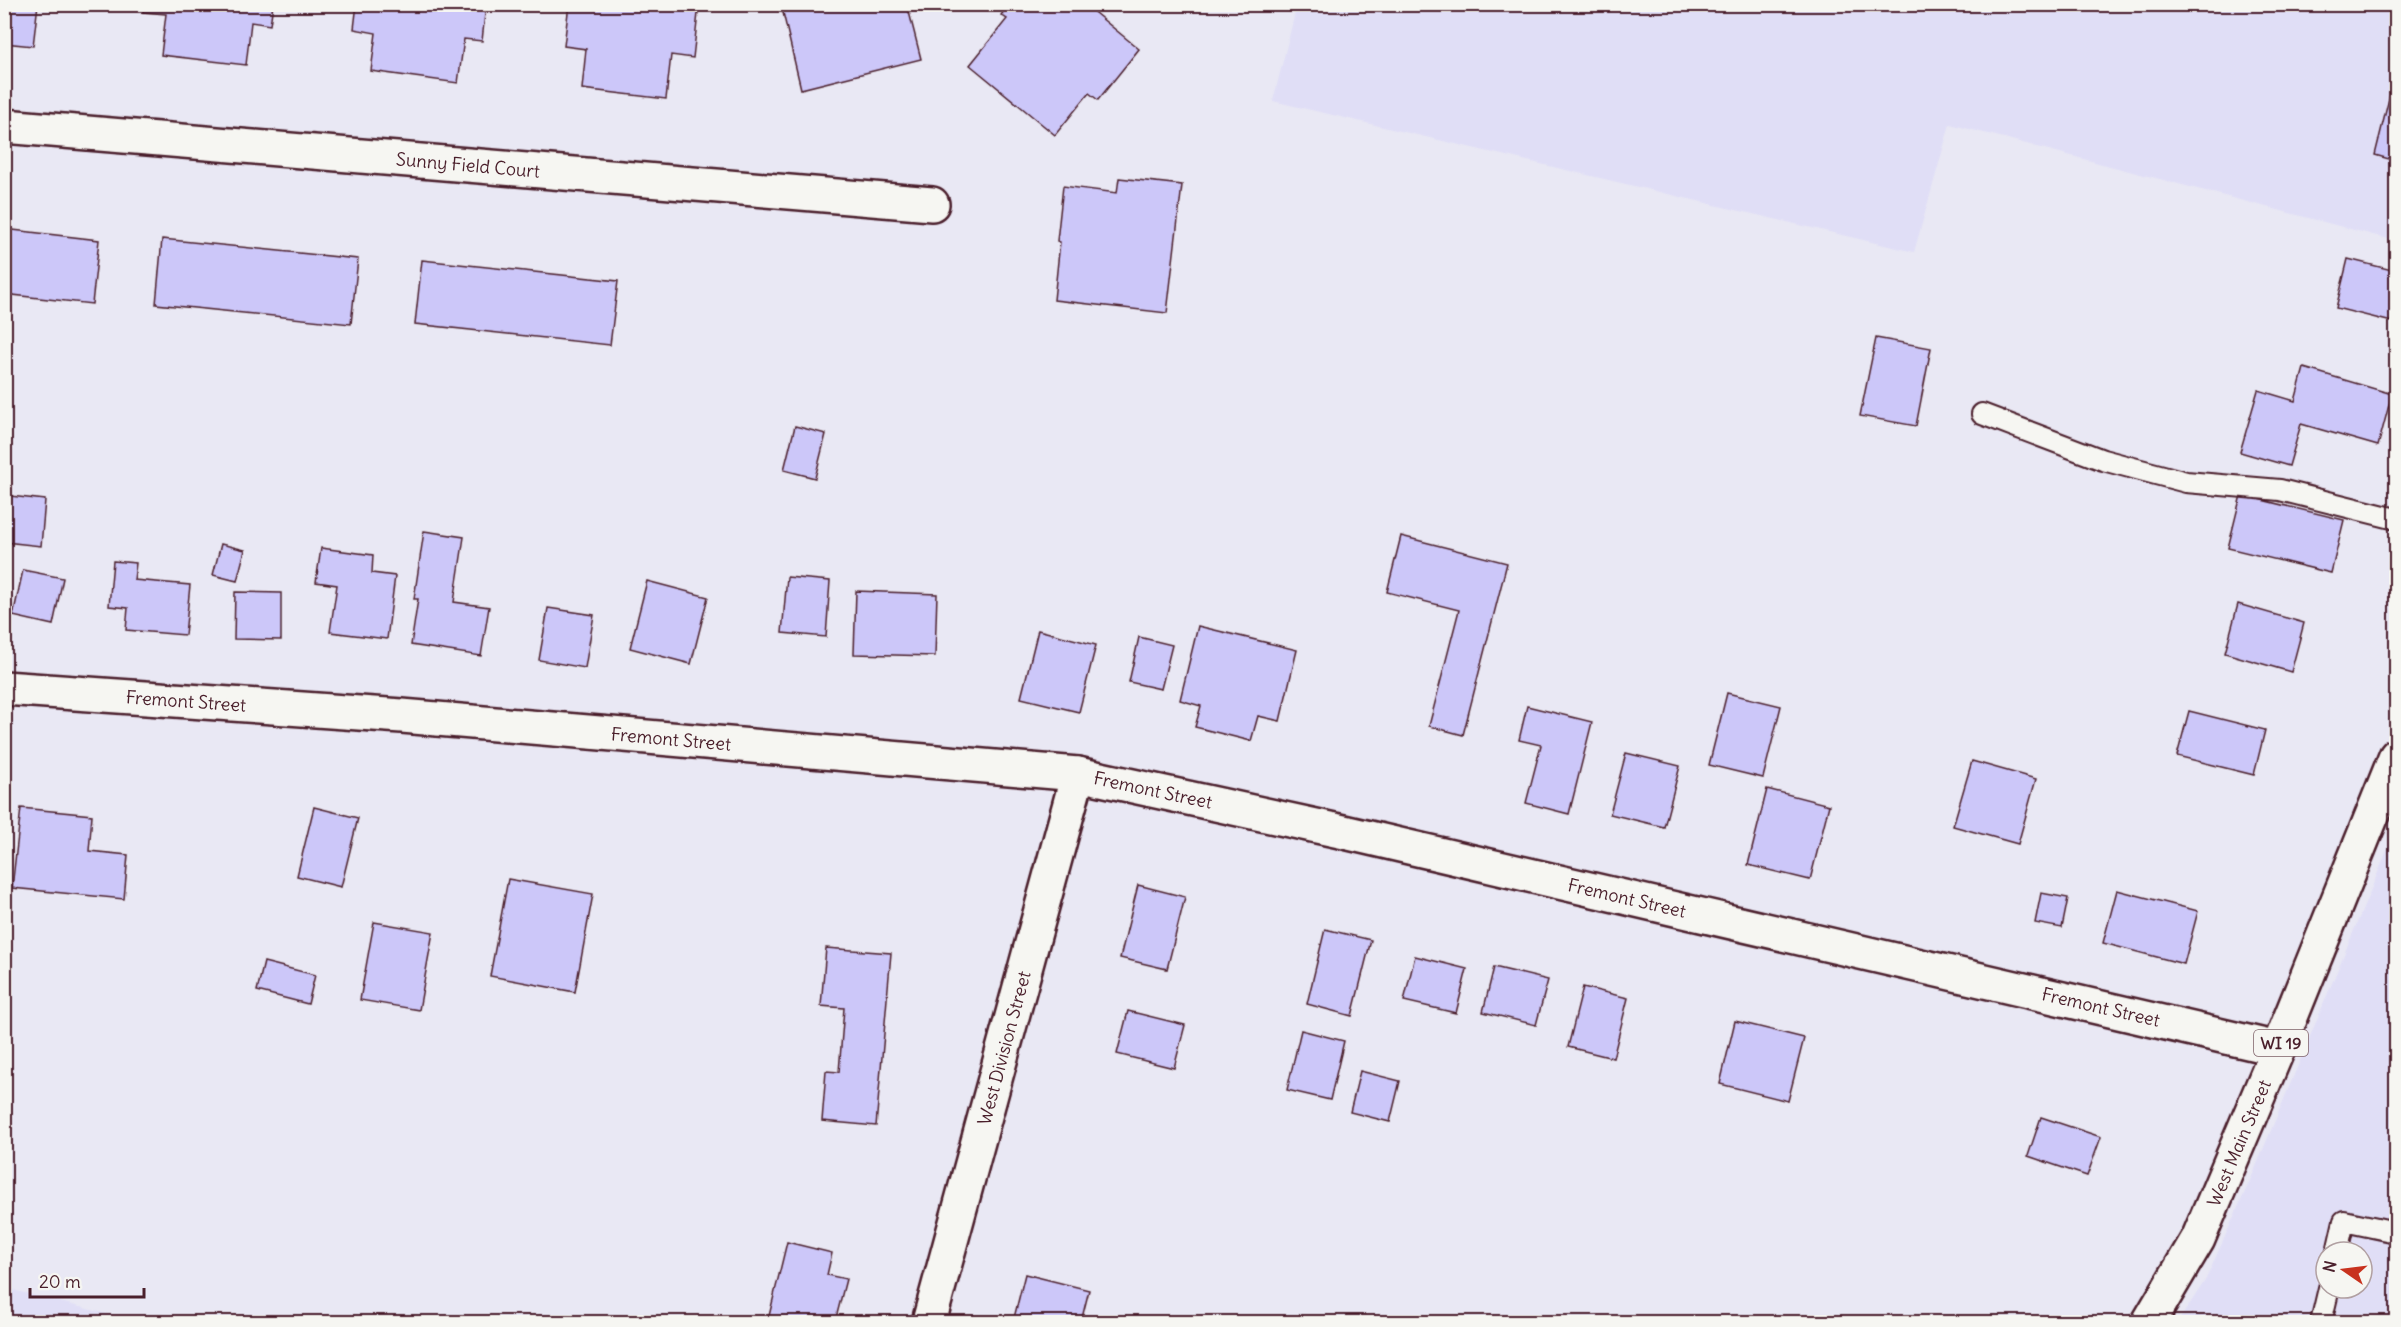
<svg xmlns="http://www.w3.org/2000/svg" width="2401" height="1327" viewBox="0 0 2401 1327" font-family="Delius,sans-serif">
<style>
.built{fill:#e0def6;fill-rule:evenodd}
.building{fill:#ccc7f9;stroke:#4a1f2b;stroke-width:1.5}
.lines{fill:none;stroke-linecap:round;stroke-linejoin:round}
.service-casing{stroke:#4a1f2b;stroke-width:24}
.minor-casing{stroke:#4a1f2b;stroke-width:38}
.primary-casing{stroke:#4a1f2b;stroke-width:38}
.service{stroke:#f6f6f2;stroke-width:20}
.minor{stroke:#f6f6f2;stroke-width:33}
.primary{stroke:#f6f6f2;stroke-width:33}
.labels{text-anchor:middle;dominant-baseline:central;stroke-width:5;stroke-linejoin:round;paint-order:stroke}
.shield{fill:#f6f6f2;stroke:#7e6067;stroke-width:1.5}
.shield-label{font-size:16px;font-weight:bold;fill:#4a1f2b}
.street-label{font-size:18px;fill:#4a1f2b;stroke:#f6f6f2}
</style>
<rect width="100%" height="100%" fill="#e9e8f4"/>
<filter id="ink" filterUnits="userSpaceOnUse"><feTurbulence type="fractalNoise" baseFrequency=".0167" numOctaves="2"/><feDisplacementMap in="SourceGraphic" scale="12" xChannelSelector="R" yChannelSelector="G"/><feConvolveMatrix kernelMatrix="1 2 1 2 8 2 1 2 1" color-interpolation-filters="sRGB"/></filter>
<g filter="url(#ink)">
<g class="built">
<path d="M 1297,5 L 2396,5 L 2396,241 L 1950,124 L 1914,252 L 1273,101 Z"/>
<path d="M 2396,829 L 2396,1322 L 2178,1322 L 2206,1279 L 2252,1176 ZM 2326,1252 L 2362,1252 L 2362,1288 L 2326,1288 Z"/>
<path d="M 5,1288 L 139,1322 L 5,1322 Z"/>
</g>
<g class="building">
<path d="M 4,4 L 38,4 L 33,46 L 4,43 Z"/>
<path d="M 144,4 L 273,4 L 270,25 L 251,22 L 246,65 L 161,55 L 166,14 L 143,12 Z"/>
<path d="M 357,4 L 486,4 L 482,41 L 464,39 L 458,83 L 371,71 L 376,33 L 354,29 Z"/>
<path d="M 569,4 L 699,4 L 693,58 L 671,55 L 666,99 L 582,89 L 586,49 L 564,46 Z"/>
<path d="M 781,4 L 907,4 L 921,59 L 801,89 Z"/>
<path d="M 1009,4 L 1084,4 L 1139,49 L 1098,100 L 1089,93 L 1055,135 L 970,65 L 1007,19 L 1001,15 Z"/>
<path d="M 2396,70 L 2396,161 L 2375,155 Z"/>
<path d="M 1119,178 L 1182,185 L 1167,313 L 1054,300 L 1060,242 L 1057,241 L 1063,186 L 1117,193 Z"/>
<path d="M 4,229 L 99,240 L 92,304 L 4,294 Z"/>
<path d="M 162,239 L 358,259 L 351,324 L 156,304 Z"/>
<path d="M 2348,259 L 2396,271 L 2396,323 L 2336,308 Z"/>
<path d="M 422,260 L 618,281 L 610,345 L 415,324 Z"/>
<path d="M 1876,338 L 1931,348 L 1916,426 L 1860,416 Z"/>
<path d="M 2304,368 L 2392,394 L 2378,446 L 2301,424 L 2289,466 L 2240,452 L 2258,390 L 2295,401 Z"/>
<path d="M 795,426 L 826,434 L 815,478 L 784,470 Z"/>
<path d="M 2241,495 L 2344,520 L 2331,573 L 2228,548 Z"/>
<path d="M 10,496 L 45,500 L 41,546 L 5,542 Z"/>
<path d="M 424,531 L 464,537 L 454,602 L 489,607 L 481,656 L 411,645 L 418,599 L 414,599 Z"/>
<path d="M 1401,536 L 1507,563 L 1463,735 L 1429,726 L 1459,610 L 1387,592 Z"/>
<path d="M 221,544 L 245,550 L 237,581 L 213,575 Z"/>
<path d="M 321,548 L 373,555 L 372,573 L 395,576 L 387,639 L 330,632 L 337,585 L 316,582 Z"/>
<path d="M 113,561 L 136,563 L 134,580 L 190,585 L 185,635 L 126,630 L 128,608 L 109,606 Z"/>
<path d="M 23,570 L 63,578 L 53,625 L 13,616 Z"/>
<path d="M 787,577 L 830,581 L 826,637 L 782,633 Z"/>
<path d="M 647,581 L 708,597 L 691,664 L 630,648 Z"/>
<path d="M 856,591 L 937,594 L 935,656 L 854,654 Z"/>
<path d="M 235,592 L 281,593 L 281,640 L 234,639 Z"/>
<path d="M 2238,604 L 2304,623 L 2291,672 L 2225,653 Z"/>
<path d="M 548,608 L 594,615 L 585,668 L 539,660 Z"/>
<path d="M 1198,626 L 1297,650 L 1280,721 L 1258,716 L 1251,741 L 1195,727 L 1201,706 L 1180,700 Z"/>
<path d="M 1038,630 L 1096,645 L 1079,712 L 1021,698 Z"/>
<path d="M 1139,637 L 1172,645 L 1161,689 L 1129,682 Z"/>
<path d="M 1727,693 L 1781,706 L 1763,778 L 1709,765 Z"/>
<path d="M 1527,706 L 1592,722 L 1569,814 L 1526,803 L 1541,745 L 1519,740 Z"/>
<path d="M 2189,711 L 2265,730 L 2254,775 L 2177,756 Z"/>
<path d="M 1626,753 L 1680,766 L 1664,827 L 1610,814 Z"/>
<path d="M 1972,761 L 2036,779 L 2018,844 L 1953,826 Z"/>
<path d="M 1767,789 L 1829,805 L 1810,880 L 1748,865 Z"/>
<path d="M 314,807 L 358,818 L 341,887 L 297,876 Z"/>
<path d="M 21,808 L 92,815 L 89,851 L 128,855 L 124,899 L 12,888 Z"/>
<path d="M 508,879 L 593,894 L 575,992 L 490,976 Z"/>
<path d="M 1138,885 L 1185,897 L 1167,969 L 1120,958 Z"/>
<path d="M 2117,890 L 2198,911 L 2184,964 L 2103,943 Z"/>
<path d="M 2041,893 L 2068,898 L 2062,928 L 2035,923 Z"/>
<path d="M 374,922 L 433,932 L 419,1010 L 360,1000 Z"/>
<path d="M 1325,929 L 1371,940 L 1352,1016 L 1307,1004 Z"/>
<path d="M 826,948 L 891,953 L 876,1126 L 822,1121 L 826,1071 L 839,1072 L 844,1008 L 821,1006 Z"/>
<path d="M 1415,956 L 1467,969 L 1456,1013 L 1404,1001 Z"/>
<path d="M 264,962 L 315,975 L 308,1004 L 257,991 Z"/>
<path d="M 1494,967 L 1548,980 L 1536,1025 L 1483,1012 Z"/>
<path d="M 1583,987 L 1628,998 L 1613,1058 L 1568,1047 Z"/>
<path d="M 1128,1011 L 1185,1025 L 1174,1068 L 1117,1054 Z"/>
<path d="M 1735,1021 L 1804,1038 L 1788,1101 L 1720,1084 Z"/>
<path d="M 1301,1030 L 1344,1041 L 1330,1100 L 1287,1090 Z"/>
<path d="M 1360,1071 L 1400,1081 L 1390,1122 L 1350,1112 Z"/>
<path d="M 2041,1117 L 2101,1137 L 2087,1176 L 2028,1156 Z"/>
<path d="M 787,1242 L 832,1253 L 827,1275 L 846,1279 L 835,1322 L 794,1322 L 769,1316 Z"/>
<path d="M 1025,1274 L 1089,1290 L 1081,1322 L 1013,1322 Z"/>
</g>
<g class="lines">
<g class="service-casing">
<g id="service">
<path d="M 1982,414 L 2103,460 L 2186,482 L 2280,490 L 2396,519"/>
<path d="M 2337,1252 L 2344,1221 L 2396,1232"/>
<path d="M 2321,1322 L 2329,1288"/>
</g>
</g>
<g class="minor-casing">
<g id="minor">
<path d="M 4,126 L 932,204"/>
<path d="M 4,688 L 402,716 L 1078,774 L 1344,832 L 2278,1049"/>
<path d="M 929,1322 L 1078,774"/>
</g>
</g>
<g class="primary-casing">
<path id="primary" d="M 2149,1322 L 2198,1239 L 2278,1049 L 2396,756"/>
</g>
<use href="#service" class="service"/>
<use href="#minor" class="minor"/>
<use href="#primary" class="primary"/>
</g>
</g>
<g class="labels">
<rect class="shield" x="2254" y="1030" width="54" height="26" rx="4.5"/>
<g class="shield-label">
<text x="2281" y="1043">WI 19</text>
</g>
<g class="street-label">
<text transform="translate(468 165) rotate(5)">Sunny Field Court</text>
<text transform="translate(186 701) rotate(4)">Fremont Street</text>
<text transform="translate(671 739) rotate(5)">Fremont Street</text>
<text transform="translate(1153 790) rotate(12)">Fremont Street</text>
<text transform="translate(1627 898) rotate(13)">Fremont Street</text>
<text transform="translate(2101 1007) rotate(13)">Fremont Street</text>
<text transform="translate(1004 1048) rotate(-75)">West Division Street</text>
<text transform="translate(2239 1143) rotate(-67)">West Main Street</text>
</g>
</g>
<rect width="2401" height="1327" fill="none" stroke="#f6f6f2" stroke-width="24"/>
<rect x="12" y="12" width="2377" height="1303" fill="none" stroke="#4a1f2b" stroke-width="2" filter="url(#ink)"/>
<g transform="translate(2344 1270) rotate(284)"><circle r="28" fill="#f6f6f2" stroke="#b1a0a2" stroke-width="1.5"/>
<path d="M0-4.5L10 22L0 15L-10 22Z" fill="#c8321e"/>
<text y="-9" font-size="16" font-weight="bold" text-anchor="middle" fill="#4a1f2b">N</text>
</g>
<path d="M30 1288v9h114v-9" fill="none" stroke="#4a1f2b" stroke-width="3"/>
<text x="39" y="1288" font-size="18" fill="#4a1f2b" stroke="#f6f6f2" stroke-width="4.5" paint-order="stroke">20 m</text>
</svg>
